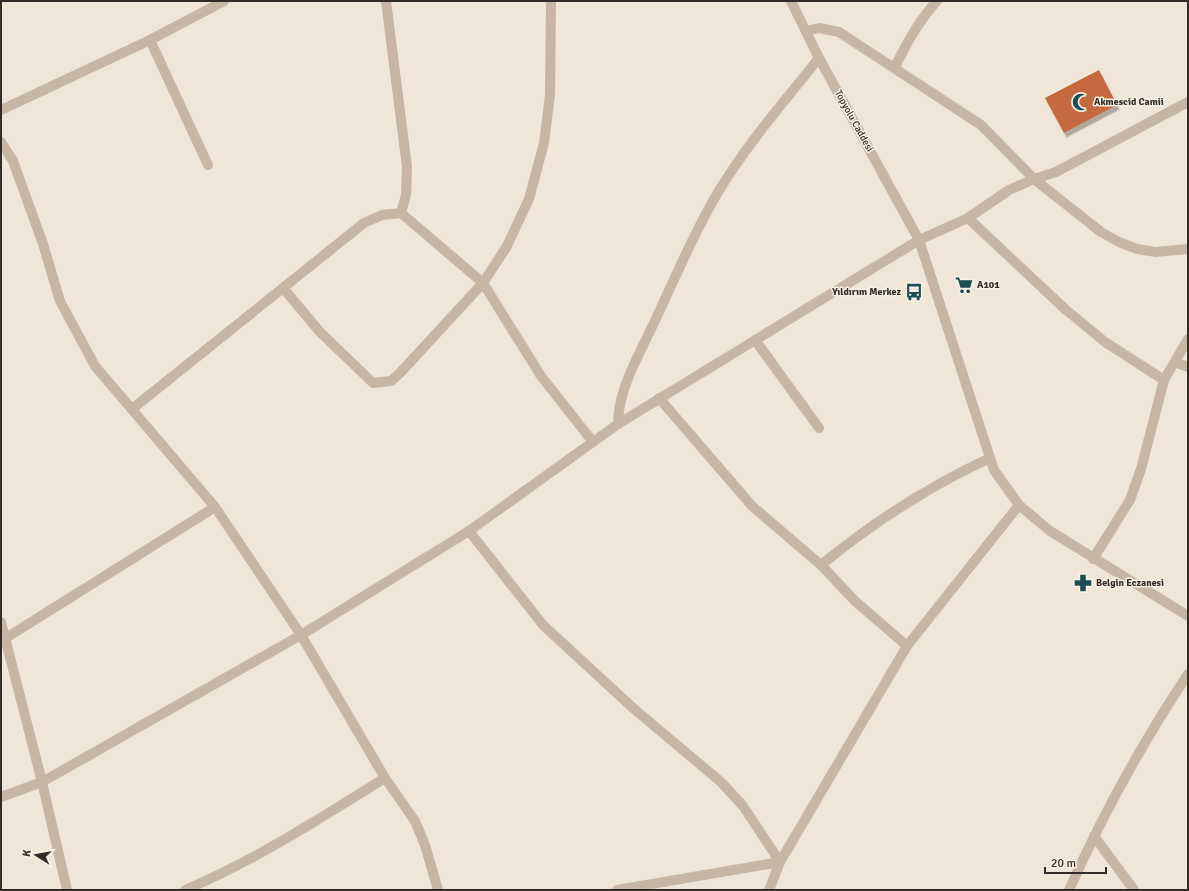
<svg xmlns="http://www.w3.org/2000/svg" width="1189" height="891" viewBox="0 0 1189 891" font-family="Signika,sans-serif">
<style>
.building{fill:#c46941;filter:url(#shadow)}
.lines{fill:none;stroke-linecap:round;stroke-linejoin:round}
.minor{stroke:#c8b6a4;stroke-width:10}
.labels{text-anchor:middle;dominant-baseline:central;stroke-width:3;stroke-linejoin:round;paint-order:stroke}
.poi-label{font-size:10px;font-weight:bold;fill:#332b25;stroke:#f8f0e3;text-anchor:start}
.street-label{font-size:10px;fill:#332b25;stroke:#f8f0e3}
</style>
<defs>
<filter id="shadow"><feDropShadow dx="2.5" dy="4.5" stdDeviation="0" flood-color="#0004"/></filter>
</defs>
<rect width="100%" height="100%" fill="#f0e6d7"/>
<path class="building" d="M 1099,70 L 1117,105 L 1064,133 L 1045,98 Z"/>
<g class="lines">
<g class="minor">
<path d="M 386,1 L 407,167 L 406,195 L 401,213 L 483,283 L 541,376 L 593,442"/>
<path d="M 791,1 L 819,58 L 919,240 L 994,470 L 1019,505 L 1050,531 L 1188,616"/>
<path d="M 806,31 L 819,28 L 839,32 L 981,125 L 1034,179 L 1101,232 L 1119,242 L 1137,249 L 1156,252 L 1188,249"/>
<path d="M 150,40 L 208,165"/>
<path d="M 895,67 C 906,44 919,20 937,1"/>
<path d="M 1,110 L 150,40 L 224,1"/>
<path d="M 1,142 L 13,161 L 43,244 L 60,301 L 95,366 L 215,507 L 301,635 L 385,778 L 415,821 L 425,845 L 438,890"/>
<path d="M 968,218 L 1065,309 L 1105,342 L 1164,380 L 1141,469 L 1130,500 L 1093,559"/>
<path d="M 283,288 L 320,332 L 373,383 L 391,381 L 400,373 L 483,283 L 507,246 L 529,199 L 544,143 L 550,95 L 551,1"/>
<path d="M 755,340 L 819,428"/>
<path d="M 1175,362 L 1188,367"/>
<path d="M 1164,380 L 1188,339"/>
<path d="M 659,398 L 752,506 L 821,565 L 855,601 L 907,646"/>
<path d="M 132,409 L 364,223 L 382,215 L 401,213"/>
<path d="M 618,424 C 618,390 638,357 652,327 C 673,283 692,236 717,194 C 746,145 784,102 819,58"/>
<path d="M 469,531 L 543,625 L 633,708 L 721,782 L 743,806 L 780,862 L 617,890"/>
<path d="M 821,565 C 875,521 927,487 990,458"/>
<path d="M 1,622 L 42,782 L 67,890"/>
<path d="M 1,641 L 215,507"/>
<path d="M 1,797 L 42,782 L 301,635 L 469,531 L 618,424 L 919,240 L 968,218 L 1009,190 L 1034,179 L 1056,172 L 1188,102"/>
<path d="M 1094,836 L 1134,890"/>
<path d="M 185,890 C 256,860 320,818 385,778"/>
<path d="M 769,890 L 780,862 L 907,646 L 1019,505"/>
<path d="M 1069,890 C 1103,814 1142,743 1188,674"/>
</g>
</g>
<defs>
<g id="mosque-bare" transform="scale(1.38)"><path d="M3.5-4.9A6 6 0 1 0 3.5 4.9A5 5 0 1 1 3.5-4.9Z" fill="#1c4d54" stroke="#f8f0e3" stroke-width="2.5" paint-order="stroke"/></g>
<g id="supermarket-bare" transform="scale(1.38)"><path d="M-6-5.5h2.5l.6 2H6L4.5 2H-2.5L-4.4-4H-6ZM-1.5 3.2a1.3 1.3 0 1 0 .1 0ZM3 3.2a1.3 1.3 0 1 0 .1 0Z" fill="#1c4d54" stroke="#f8f0e3" stroke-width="2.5" paint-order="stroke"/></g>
<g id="bus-bare" transform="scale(1.38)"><path d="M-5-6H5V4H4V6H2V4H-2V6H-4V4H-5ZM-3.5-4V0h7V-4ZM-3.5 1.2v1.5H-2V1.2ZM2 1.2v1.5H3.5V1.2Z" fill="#1c4d54" stroke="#f8f0e3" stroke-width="2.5" paint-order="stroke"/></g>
<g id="pharmacy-bare" transform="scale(1.38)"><path d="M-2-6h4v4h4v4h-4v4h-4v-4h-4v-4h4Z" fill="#1c4d54" stroke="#f8f0e3" stroke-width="2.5" paint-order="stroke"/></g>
</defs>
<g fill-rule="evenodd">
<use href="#mosque-bare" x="1081" y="102"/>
<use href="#supermarket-bare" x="964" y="285"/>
<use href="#bus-bare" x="914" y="292"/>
<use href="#pharmacy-bare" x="1083" y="583"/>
</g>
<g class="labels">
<g class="poi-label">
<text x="1094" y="102">Akmescid Camii</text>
<text x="977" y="285">A101</text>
<text x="901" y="292" text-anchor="end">Yıldırım Merkez</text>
<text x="1096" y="583">Belgin Eczanesi</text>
</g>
<g class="street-label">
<text transform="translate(854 121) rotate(61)">Topyolu Caddesi</text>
</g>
</g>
<rect width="1189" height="891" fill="none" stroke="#332b25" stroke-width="4"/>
<g transform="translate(36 855) rotate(281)" stroke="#f8f0e3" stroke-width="3" paint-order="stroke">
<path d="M0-3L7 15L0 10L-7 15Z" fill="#332b25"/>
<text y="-6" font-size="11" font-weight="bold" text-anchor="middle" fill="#332b25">K</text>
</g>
<path d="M1045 867v6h61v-6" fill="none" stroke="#332b25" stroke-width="2"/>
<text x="1051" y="867" font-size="12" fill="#332b25" stroke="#f8f0e3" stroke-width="3" paint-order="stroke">20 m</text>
</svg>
